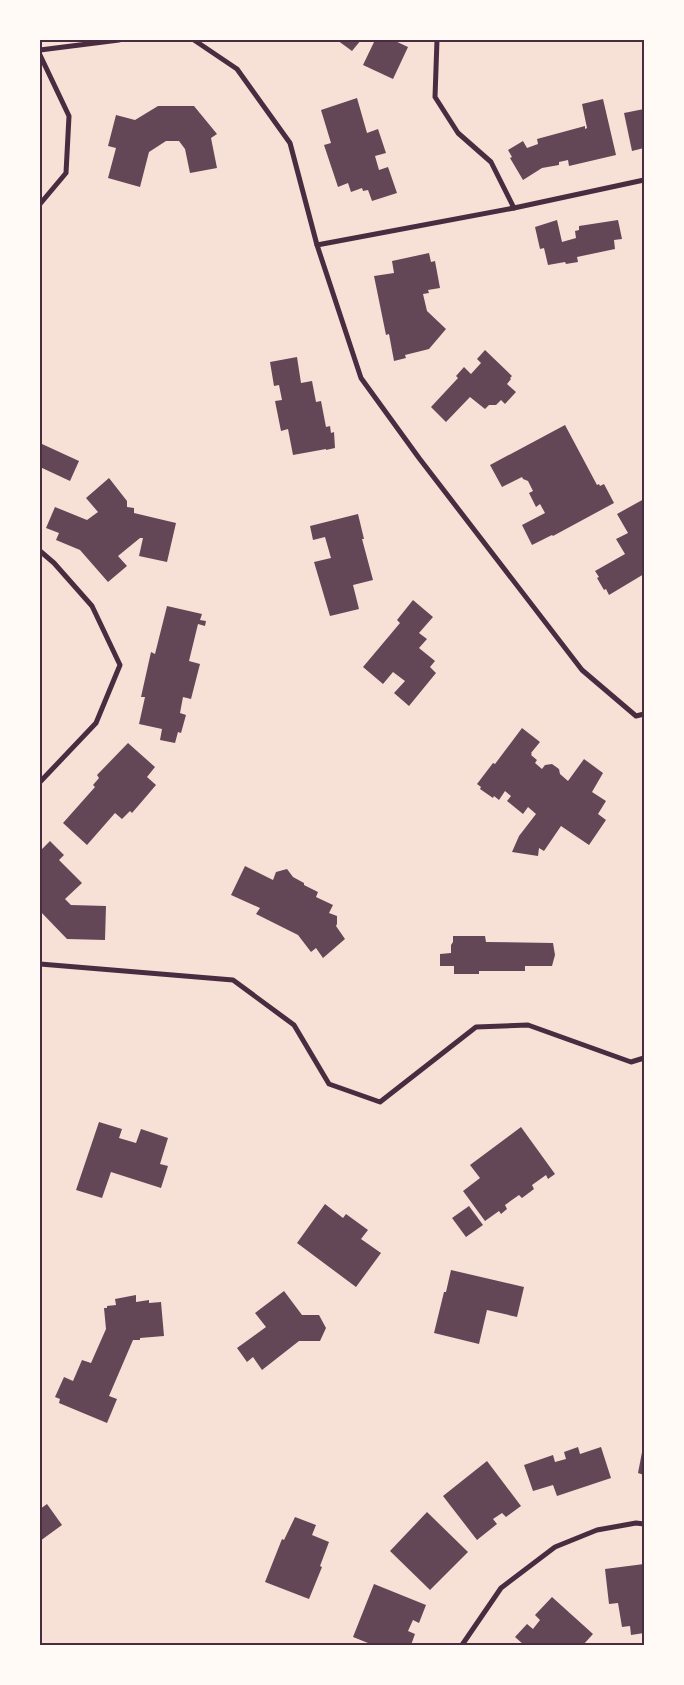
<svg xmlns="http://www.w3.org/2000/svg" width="684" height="1685" viewBox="0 0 684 1685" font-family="'Noto Sans',sans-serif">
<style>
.building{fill:#644757}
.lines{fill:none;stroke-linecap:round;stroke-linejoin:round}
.minor{stroke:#4a2c40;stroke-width:5}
.neatline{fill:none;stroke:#4a2c40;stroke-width:2}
</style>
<rect width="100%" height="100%" fill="#f7e1d7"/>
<g class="building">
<path d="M 337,40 L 361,40 L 352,51 Z"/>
<path d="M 375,40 L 393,40 L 408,47 L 393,79 L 363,65 Z"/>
<path d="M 357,98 L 367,133 L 378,129 L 386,153 L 375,156 L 379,170 L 388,167 L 397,193 L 372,201 L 368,190 L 363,191 L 362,188 L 351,192 L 348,183 L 338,187 L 324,145 L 331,143 L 321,110 Z"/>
<path d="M 603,99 L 616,155 L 569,166 L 568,160 L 559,162 L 559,165 L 542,168 L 523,180 L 510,158 L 512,157 L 508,150 L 523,141 L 527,148 L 538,144 L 537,139 L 585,126 L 585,129 L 587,128 L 582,104 Z"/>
<path d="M 158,106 L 194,106 L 217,134 L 211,138 L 217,168 L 190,173 L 185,149 L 179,141 L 166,141 L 149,152 L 140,187 L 108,178 L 116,148 L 108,146 L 116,115 L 135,120 Z"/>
<path d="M 644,109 L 644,148 L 632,151 L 624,113 Z"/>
<path d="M 557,220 L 562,242 L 576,238 L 575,231 L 579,230 L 579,226 L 618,220 L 622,239 L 614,240 L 615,249 L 577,257 L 578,262 L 566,264 L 565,262 L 548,265 L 544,248 L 540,249 L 535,227 Z"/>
<path d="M 429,253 L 431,262 L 435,261 L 440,288 L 428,290 L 429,293 L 423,294 L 427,311 L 446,329 L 429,349 L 405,355 L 406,358 L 394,361 L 389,334 L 386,335 L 374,276 L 394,273 L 392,261 Z"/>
<path d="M 485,350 L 512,376 L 510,378 L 511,379 L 507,384 L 516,392 L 505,404 L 501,400 L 496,405 L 489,405 L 485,409 L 470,397 L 446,422 L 431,407 L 458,378 L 456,376 L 464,367 L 471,374 L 481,363 L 477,359 Z"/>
<path d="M 297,357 L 301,383 L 312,381 L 316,402 L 321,401 L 326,427 L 330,426 L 331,433 L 334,432 L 335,448 L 326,450 L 326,449 L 293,455 L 288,429 L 281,431 L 275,401 L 282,400 L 279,385 L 274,386 L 270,362 Z"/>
<path d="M 565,425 L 597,485 L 599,484 L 600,486 L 604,484 L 614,503 L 553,536 L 552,535 L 532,545 L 522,525 L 545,513 L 540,504 L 536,507 L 529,493 L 533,491 L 528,481 L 523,479 L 522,477 L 502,487 L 490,465 Z"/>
<path d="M 42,444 L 79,461 L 70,481 L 40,467 L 40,448 Z"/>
<path d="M 109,478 L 127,501 L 127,507 L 134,508 L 134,513 L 176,523 L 167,562 L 139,556 L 143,538 L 140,538 L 118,556 L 127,566 L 108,582 L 80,550 L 56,540 L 59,533 L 46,528 L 55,507 L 87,520 L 98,512 L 86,498 Z"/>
<path d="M 644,499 L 644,574 L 609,595 L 606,589 L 604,590 L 597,578 L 599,577 L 595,571 L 625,554 L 616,539 L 628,533 L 617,514 Z"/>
<path d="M 358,514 L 364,539 L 362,539 L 373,580 L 353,585 L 359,609 L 330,616 L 314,562 L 331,558 L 325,537 L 313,540 L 310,526 Z"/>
<path d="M 413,600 L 433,617 L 419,633 L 427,639 L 419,648 L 435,661 L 430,667 L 436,673 L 409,706 L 394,693 L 405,681 L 393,672 L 383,684 L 363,667 L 400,623 L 397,620 Z"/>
<path d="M 167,606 L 202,614 L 200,620 L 206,621 L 205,626 L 198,624 L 189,661 L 200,664 L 191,699 L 183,697 L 180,713 L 186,715 L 181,733 L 178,732 L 175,743 L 160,740 L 162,729 L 139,724 L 145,697 L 141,697 L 151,652 L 155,654 Z"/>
<path d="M 522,728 L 540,742 L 531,753 L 532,754 L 531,755 L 537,760 L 535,763 L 542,769 L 545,765 L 552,764 L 559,769 L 560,774 L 568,781 L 584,759 L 603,773 L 592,792 L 606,801 L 598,814 L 606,820 L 589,845 L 561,826 L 544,851 L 539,848 L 538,856 L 512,852 L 519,836 L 536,814 L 528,807 L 523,814 L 507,801 L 511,796 L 505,791 L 499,800 L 494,796 L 493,798 L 480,789 L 481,787 L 477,784 L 493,763 L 495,764 Z"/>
<path d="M 128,743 L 155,767 L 147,777 L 156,785 L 132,813 L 130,811 L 122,819 L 115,813 L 87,845 L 63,823 L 95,787 L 93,785 L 99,778 L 97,775 Z"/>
<path d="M 50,841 L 64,855 L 59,860 L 82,883 L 65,899 L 71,905 L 106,906 L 105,940 L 67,939 L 40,911 L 40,851 Z"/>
<path d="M 245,866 L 273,880 L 276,872 L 287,869 L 293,877 L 304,883 L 304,885 L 318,892 L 316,897 L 333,905 L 329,913 L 337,916 L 337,924 L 336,926 L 345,939 L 323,958 L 316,948 L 311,952 L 298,935 L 256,914 L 260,908 L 231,895 Z"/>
<path d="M 453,936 L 485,936 L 486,942 L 553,943 L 555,955 L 552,966 L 525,966 L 525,971 L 479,971 L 479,974 L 454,974 L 454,966 L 440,966 L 440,954 L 451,953 L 451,945 L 453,942 Z"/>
<path d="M 99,1122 L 122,1129 L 119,1138 L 136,1143 L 141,1129 L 168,1138 L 160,1164 L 168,1166 L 161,1188 L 111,1172 L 102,1198 L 76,1190 Z"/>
<path d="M 521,1127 L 555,1174 L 548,1179 L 546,1175 L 532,1185 L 534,1189 L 522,1198 L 519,1195 L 505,1205 L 507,1209 L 501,1214 L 499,1211 L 485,1221 L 463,1191 L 480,1178 L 470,1165 Z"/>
<path d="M 325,1204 L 343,1218 L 346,1214 L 368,1230 L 361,1239 L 381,1253 L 356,1287 L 297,1243 Z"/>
<path d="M 469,1206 L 483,1225 L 466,1237 L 452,1218 Z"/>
<path d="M 451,1270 L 524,1287 L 517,1317 L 487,1310 L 479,1344 L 434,1333 L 444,1292 L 446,1292 Z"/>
<path d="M 284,1291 L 302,1315 L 319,1315 L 326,1328 L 320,1341 L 299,1341 L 262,1370 L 253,1357 L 247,1362 L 237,1348 L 266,1327 L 255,1313 Z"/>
<path d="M 136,1295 L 136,1302 L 149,1300 L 149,1303 L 161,1302 L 164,1336 L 140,1338 L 140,1340 L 133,1340 L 109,1396 L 117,1399 L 107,1423 L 59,1403 L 60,1399 L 55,1397 L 64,1377 L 73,1381 L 82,1360 L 91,1363 L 106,1329 L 104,1308 L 107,1308 L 107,1306 L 116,1305 L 115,1299 Z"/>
<path d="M 578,1447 L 580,1454 L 601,1447 L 611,1478 L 557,1496 L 553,1485 L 533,1491 L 524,1465 L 553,1455 L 555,1462 L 566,1459 L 564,1452 Z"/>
<path d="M 643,1447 L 644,1447 L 644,1475 L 638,1473 Z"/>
<path d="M 487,1461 L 521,1506 L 506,1517 L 502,1513 L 493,1519 L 497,1524 L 477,1540 L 443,1496 Z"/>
<path d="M 47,1504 L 62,1525 L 40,1541 L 40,1509 Z"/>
<path d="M 427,1512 L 468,1552 L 430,1590 L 390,1551 Z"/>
<path d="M 295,1517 L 316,1525 L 312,1535 L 329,1542 L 320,1566 L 322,1567 L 309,1599 L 265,1582 L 282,1539 L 284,1540 Z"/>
<path d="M 644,1564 L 644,1633 L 631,1635 L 630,1626 L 622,1627 L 618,1603 L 609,1604 L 605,1569 Z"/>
<path d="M 374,1584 L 426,1605 L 419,1623 L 413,1620 L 408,1631 L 415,1634 L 411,1645 L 373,1645 L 353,1637 Z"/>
<path d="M 552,1597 L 593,1634 L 583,1645 L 524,1645 L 515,1637 L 527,1624 L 533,1629 L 540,1620 L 535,1615 Z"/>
</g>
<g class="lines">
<g class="minor">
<path d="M 194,40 L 237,69 L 290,143 L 317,245 L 361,378 L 419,458 L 582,670 L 636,716 L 644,714"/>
<path d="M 437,40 L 435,97 L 458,133 L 491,162 L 514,208"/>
<path d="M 40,50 L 119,40"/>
<path d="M 40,55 L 69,116 L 66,173 L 40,204"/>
<path d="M 317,245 L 514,208 L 644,180"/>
<path d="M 40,551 L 54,563 L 92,606 L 120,665 L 96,723 L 40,782"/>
<path d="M 40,964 L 233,980 L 294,1025 L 329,1084 L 380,1102 L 476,1027 L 528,1025 L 631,1062 L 644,1058"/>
<path d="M 462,1645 L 501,1588 L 555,1547 L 597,1530 L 636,1523 L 644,1524"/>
</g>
</g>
<rect width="684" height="1685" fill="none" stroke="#fffaf5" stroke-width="82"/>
<rect x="41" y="41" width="602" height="1603" class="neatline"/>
</svg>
